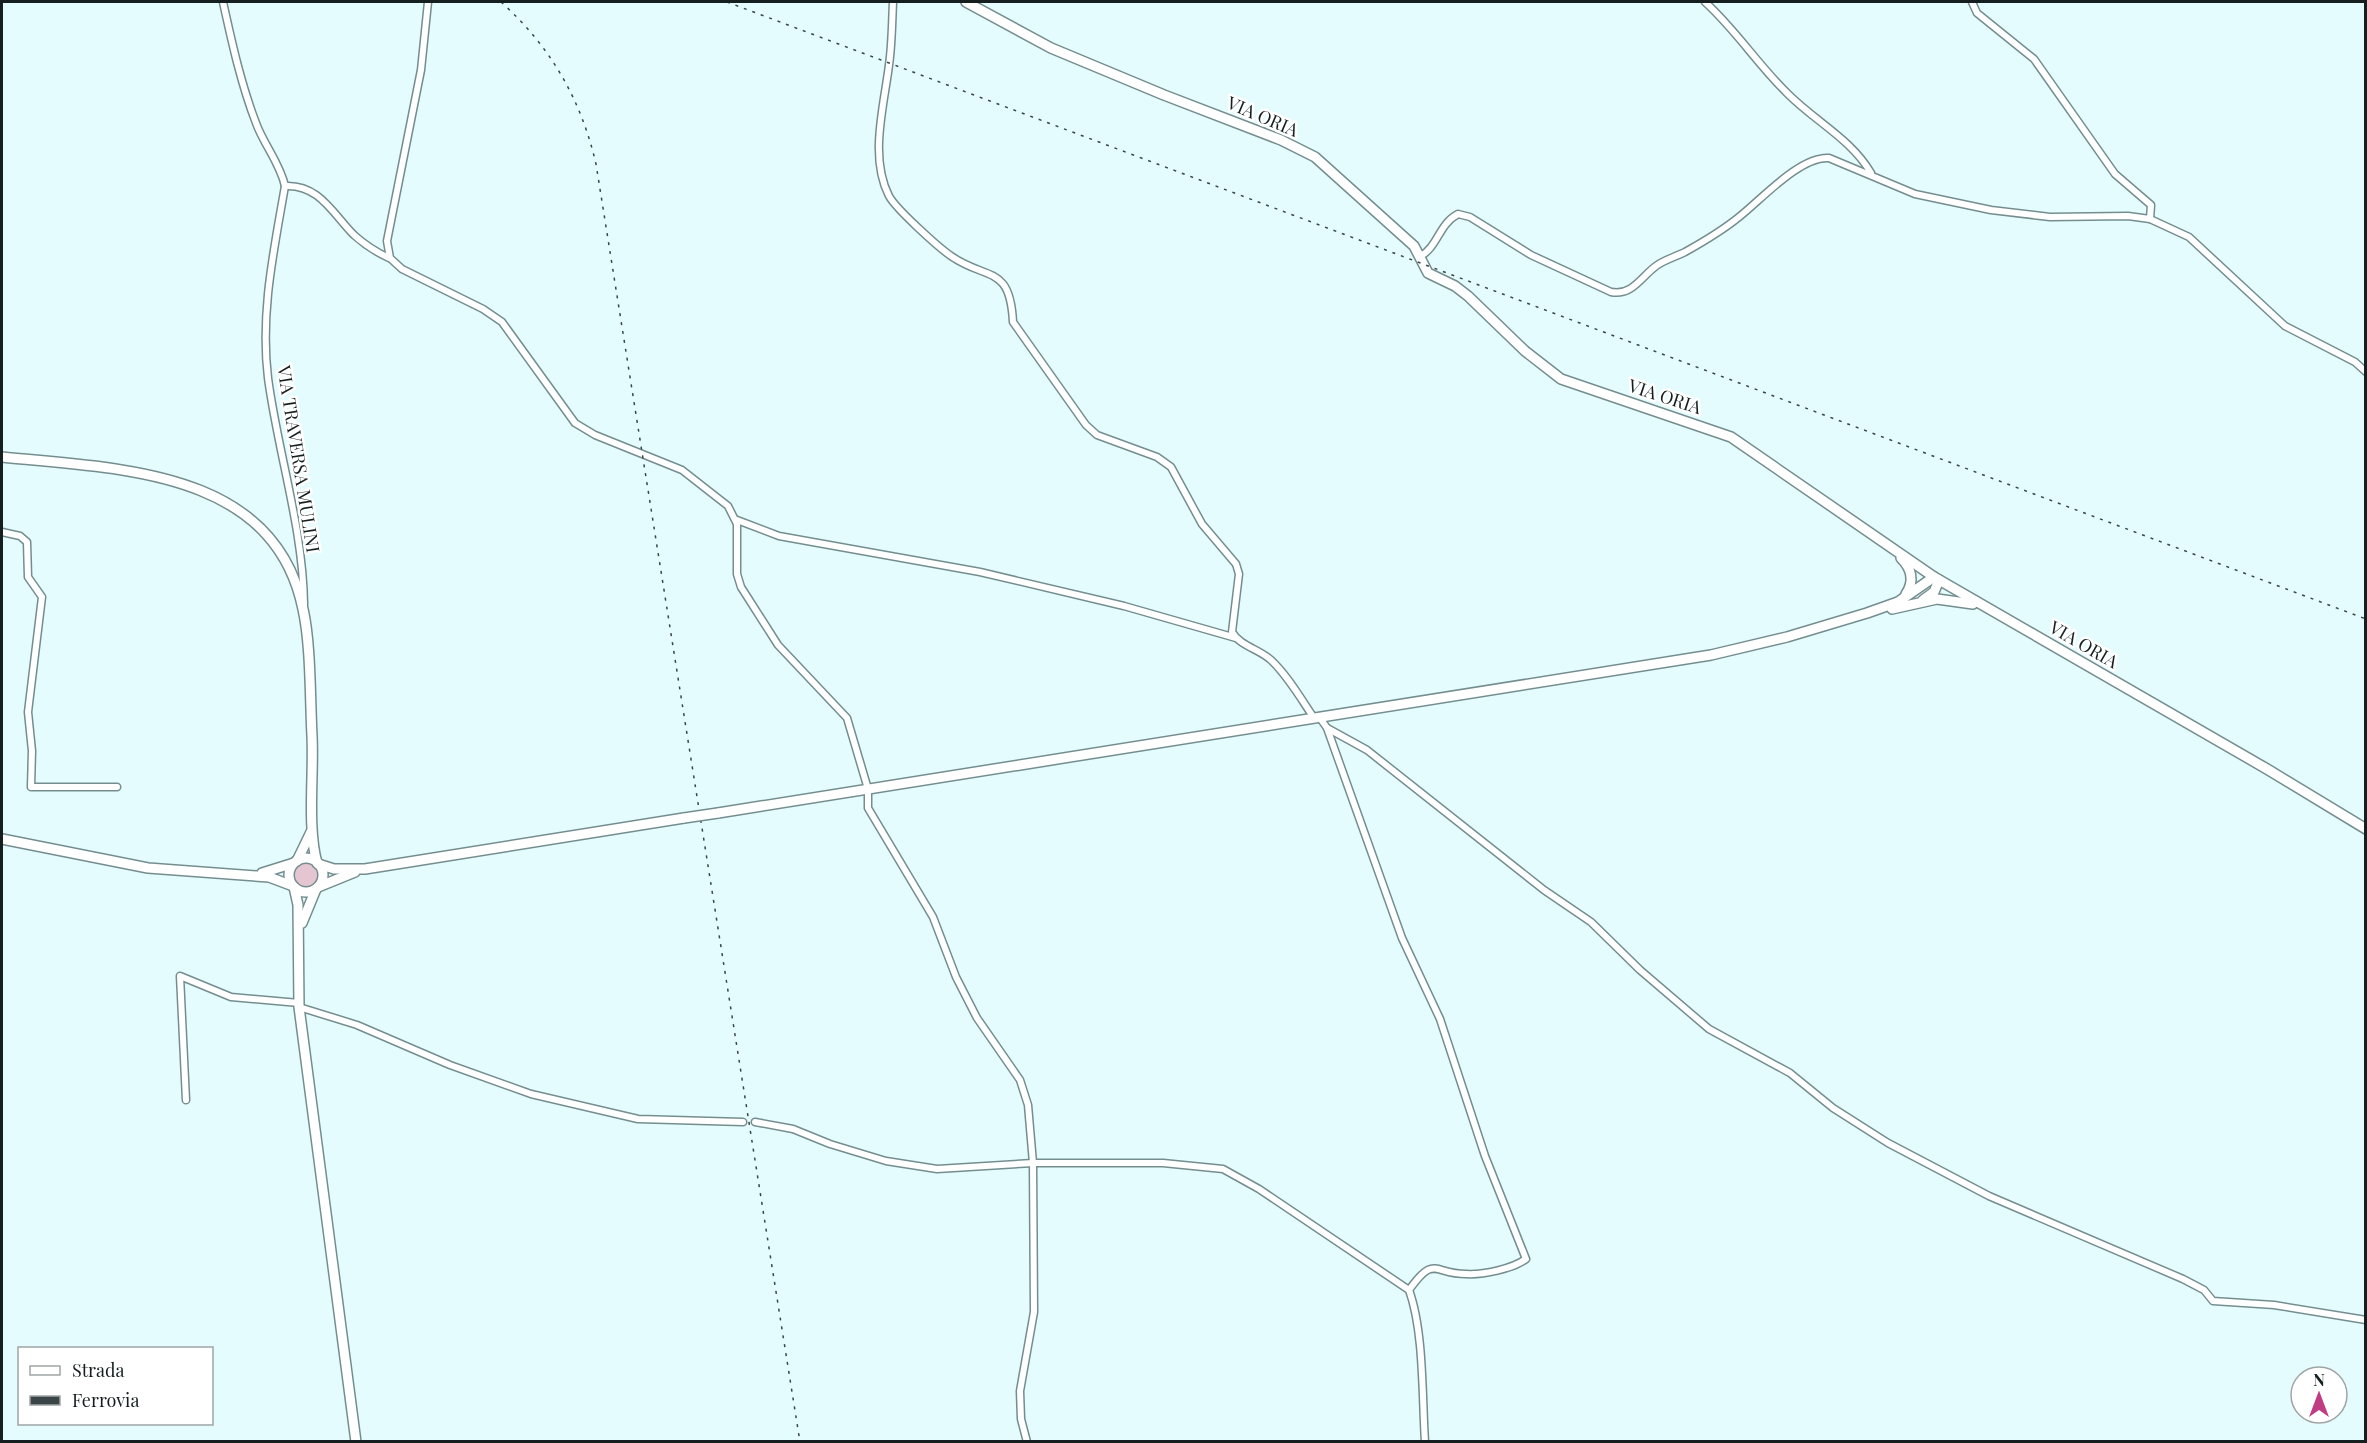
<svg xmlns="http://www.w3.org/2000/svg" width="2367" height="1443" viewBox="0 0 2367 1443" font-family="'Playfair Display',serif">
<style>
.green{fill:#e6c5d2}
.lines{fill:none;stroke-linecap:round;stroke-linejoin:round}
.street-casing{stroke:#748e90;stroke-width:9}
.secondary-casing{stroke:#748e90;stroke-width:12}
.street{stroke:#fff;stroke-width:6}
.secondary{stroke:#fff;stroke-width:9}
.rail{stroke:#394546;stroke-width:1.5;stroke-dasharray:3 6;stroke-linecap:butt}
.secondary-bridge-casing{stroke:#748e90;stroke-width:12;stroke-linecap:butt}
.secondary-bridge{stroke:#fff;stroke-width:9}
.labels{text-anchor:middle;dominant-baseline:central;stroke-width:5;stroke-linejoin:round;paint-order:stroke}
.street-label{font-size:18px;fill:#151f20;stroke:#fff}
</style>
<rect width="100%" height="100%" fill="#e5fcfe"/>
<circle class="green" cx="306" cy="875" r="12"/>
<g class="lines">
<g class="street-casing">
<g id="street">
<path d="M 223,2 C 232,43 241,84 256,123 C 264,145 280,163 285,186 C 274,250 260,313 268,378 C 278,453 303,528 304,604"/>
<path d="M 428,2 L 421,70 L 387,241 L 390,258 L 402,269 L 483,309 L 502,322 L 575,423 L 595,435 L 682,470 L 728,506 L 737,524 L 737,574 L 741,587 L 778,645 L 847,718 L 868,789 L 868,808 L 933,917 L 956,977 L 977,1018 L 1020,1080 L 1028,1105 L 1033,1163 L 1034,1312 L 1020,1391 L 1021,1419 L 1027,1442"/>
<path d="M 893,2 C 892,23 892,44 889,65 C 884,106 869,157 889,196 C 896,209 938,247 951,256 C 987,281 1010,264 1013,322 L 1086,425 L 1097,435 L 1157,457 L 1171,467 L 1202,524 L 1236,564 L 1239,574 L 1232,632 C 1240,646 1259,649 1271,660 C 1288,676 1301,699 1314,718"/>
<path d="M 1705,2 C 1736,30 1758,65 1788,94 C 1816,122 1851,139 1871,173"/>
<path d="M 1972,2 L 1977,13 L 2034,59 L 2115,174 L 2151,205 L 2150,219"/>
<path d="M 285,186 C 319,184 333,214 354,235 C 365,245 376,252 389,258"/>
<path d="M 1421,256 C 1438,246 1439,224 1458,214 L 1470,217 L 1531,255 L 1611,292 C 1632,296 1640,278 1656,266 C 1664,260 1675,257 1685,252 C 1703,242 1723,230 1739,217 C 1762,199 1800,156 1829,158 L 1915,194 L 1991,210 L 2050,217 L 2128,216 L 2150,219 L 2189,237 L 2285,326 L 2355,362 L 2366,372"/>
<path d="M 737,520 L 779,536 L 980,572 L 1124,606 L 1236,638"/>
<path d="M 2,532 L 20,536 L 27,542 L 28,577 L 42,597 L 28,712 L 32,751 L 31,787 L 117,787"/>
<path d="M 1320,718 L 1327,728 L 1402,938 L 1440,1019 L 1485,1156 L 1526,1259 C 1512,1269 1483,1275 1466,1274 C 1433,1274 1435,1254 1409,1290"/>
<path d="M 1327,728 L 1367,750 L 1544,890 L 1591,922 L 1640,970 L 1709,1029 L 1790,1073 L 1833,1108 L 1888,1143 L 1989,1196 L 2183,1279 L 2204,1290 L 2213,1301 L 2274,1305 L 2366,1320"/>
<path d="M 299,1007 L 357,1025 L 450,1065 L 531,1094 L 638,1119 L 743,1122"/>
<path d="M 186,1100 L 180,976 L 231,997 L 299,1003"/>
<path d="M 755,1122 L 793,1129 L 830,1144 L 886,1161 L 937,1169 L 1033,1163 L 1163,1163 L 1223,1169 L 1259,1189 L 1409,1290 C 1424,1331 1422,1397 1425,1442"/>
</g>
</g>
<g class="secondary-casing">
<g id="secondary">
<path d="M 966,2 L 1051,48 L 1164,95 L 1281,140 L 1315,157 L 1414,246 L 1428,273 L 1455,286 L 1468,296 L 1525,351 L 1561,379 L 1731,437 L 1934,577 L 2267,769 L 2366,829"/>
<path d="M 2,457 C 116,469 274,468 303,609 C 311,645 310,698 312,736 C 314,774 307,827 317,863"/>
<path d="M 1901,558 C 1911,568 1915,581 1906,594"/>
<path d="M 1923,600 L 1934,592 L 1939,580"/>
<path d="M 1892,609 L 1937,599 L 1973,604"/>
<path d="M 718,813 L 1711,655 L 1787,637 L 1867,613 L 1898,602 L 1934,577"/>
<path d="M 2,839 L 148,868 L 269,877 L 293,886"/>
<circle cx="306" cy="875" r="17"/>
<path d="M 297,861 L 311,832"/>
<path d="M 318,864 L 334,869 L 365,869 L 684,818"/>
<path d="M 262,873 L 294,863"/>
<path d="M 294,887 L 298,905 L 299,1007 L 356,1442"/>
<path d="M 318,887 L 355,872"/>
<path d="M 302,923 L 316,889"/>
</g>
</g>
<use href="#street" class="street"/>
<use href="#secondary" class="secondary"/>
<g class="rail">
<path d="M 501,2 C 550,46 581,99 596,164 L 800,1442"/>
<path d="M 727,2 L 2366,619"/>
</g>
<g class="secondary-bridge-casing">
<path id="secondary-bridge" d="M 684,818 L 718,813"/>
</g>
<use href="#secondary-bridge" class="secondary-bridge"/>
</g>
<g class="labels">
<g class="street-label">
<text transform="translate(1263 116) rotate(23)">VIA ORIA</text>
<text transform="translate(1665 396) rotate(18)">VIA ORIA</text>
<text transform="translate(299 459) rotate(81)">VIA TRAVERSA MULINI</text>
<text transform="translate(2084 644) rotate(30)">VIA ORIA</text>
</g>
</g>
<rect width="2367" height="1443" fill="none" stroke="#151f20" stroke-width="6"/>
<rect x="18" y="1347" width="195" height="78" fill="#ffffff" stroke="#a1a5a6" stroke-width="1.5"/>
<rect x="30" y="1366" width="30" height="9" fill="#ffffff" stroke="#a1a5a6" stroke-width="1.5"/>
<text x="72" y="1377" font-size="18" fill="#151f20">Strada</text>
<rect x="30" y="1396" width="30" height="9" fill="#394546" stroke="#a1a5a6" stroke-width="1.5"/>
<text x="72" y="1407" font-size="18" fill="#151f20">Ferrovia</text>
<g transform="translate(2319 1395)"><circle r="28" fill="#ffffff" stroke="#a1a5a6" stroke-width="1.5"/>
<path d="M0-4.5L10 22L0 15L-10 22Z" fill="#c03c82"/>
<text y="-9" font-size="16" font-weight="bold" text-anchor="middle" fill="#151f20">N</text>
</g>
</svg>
